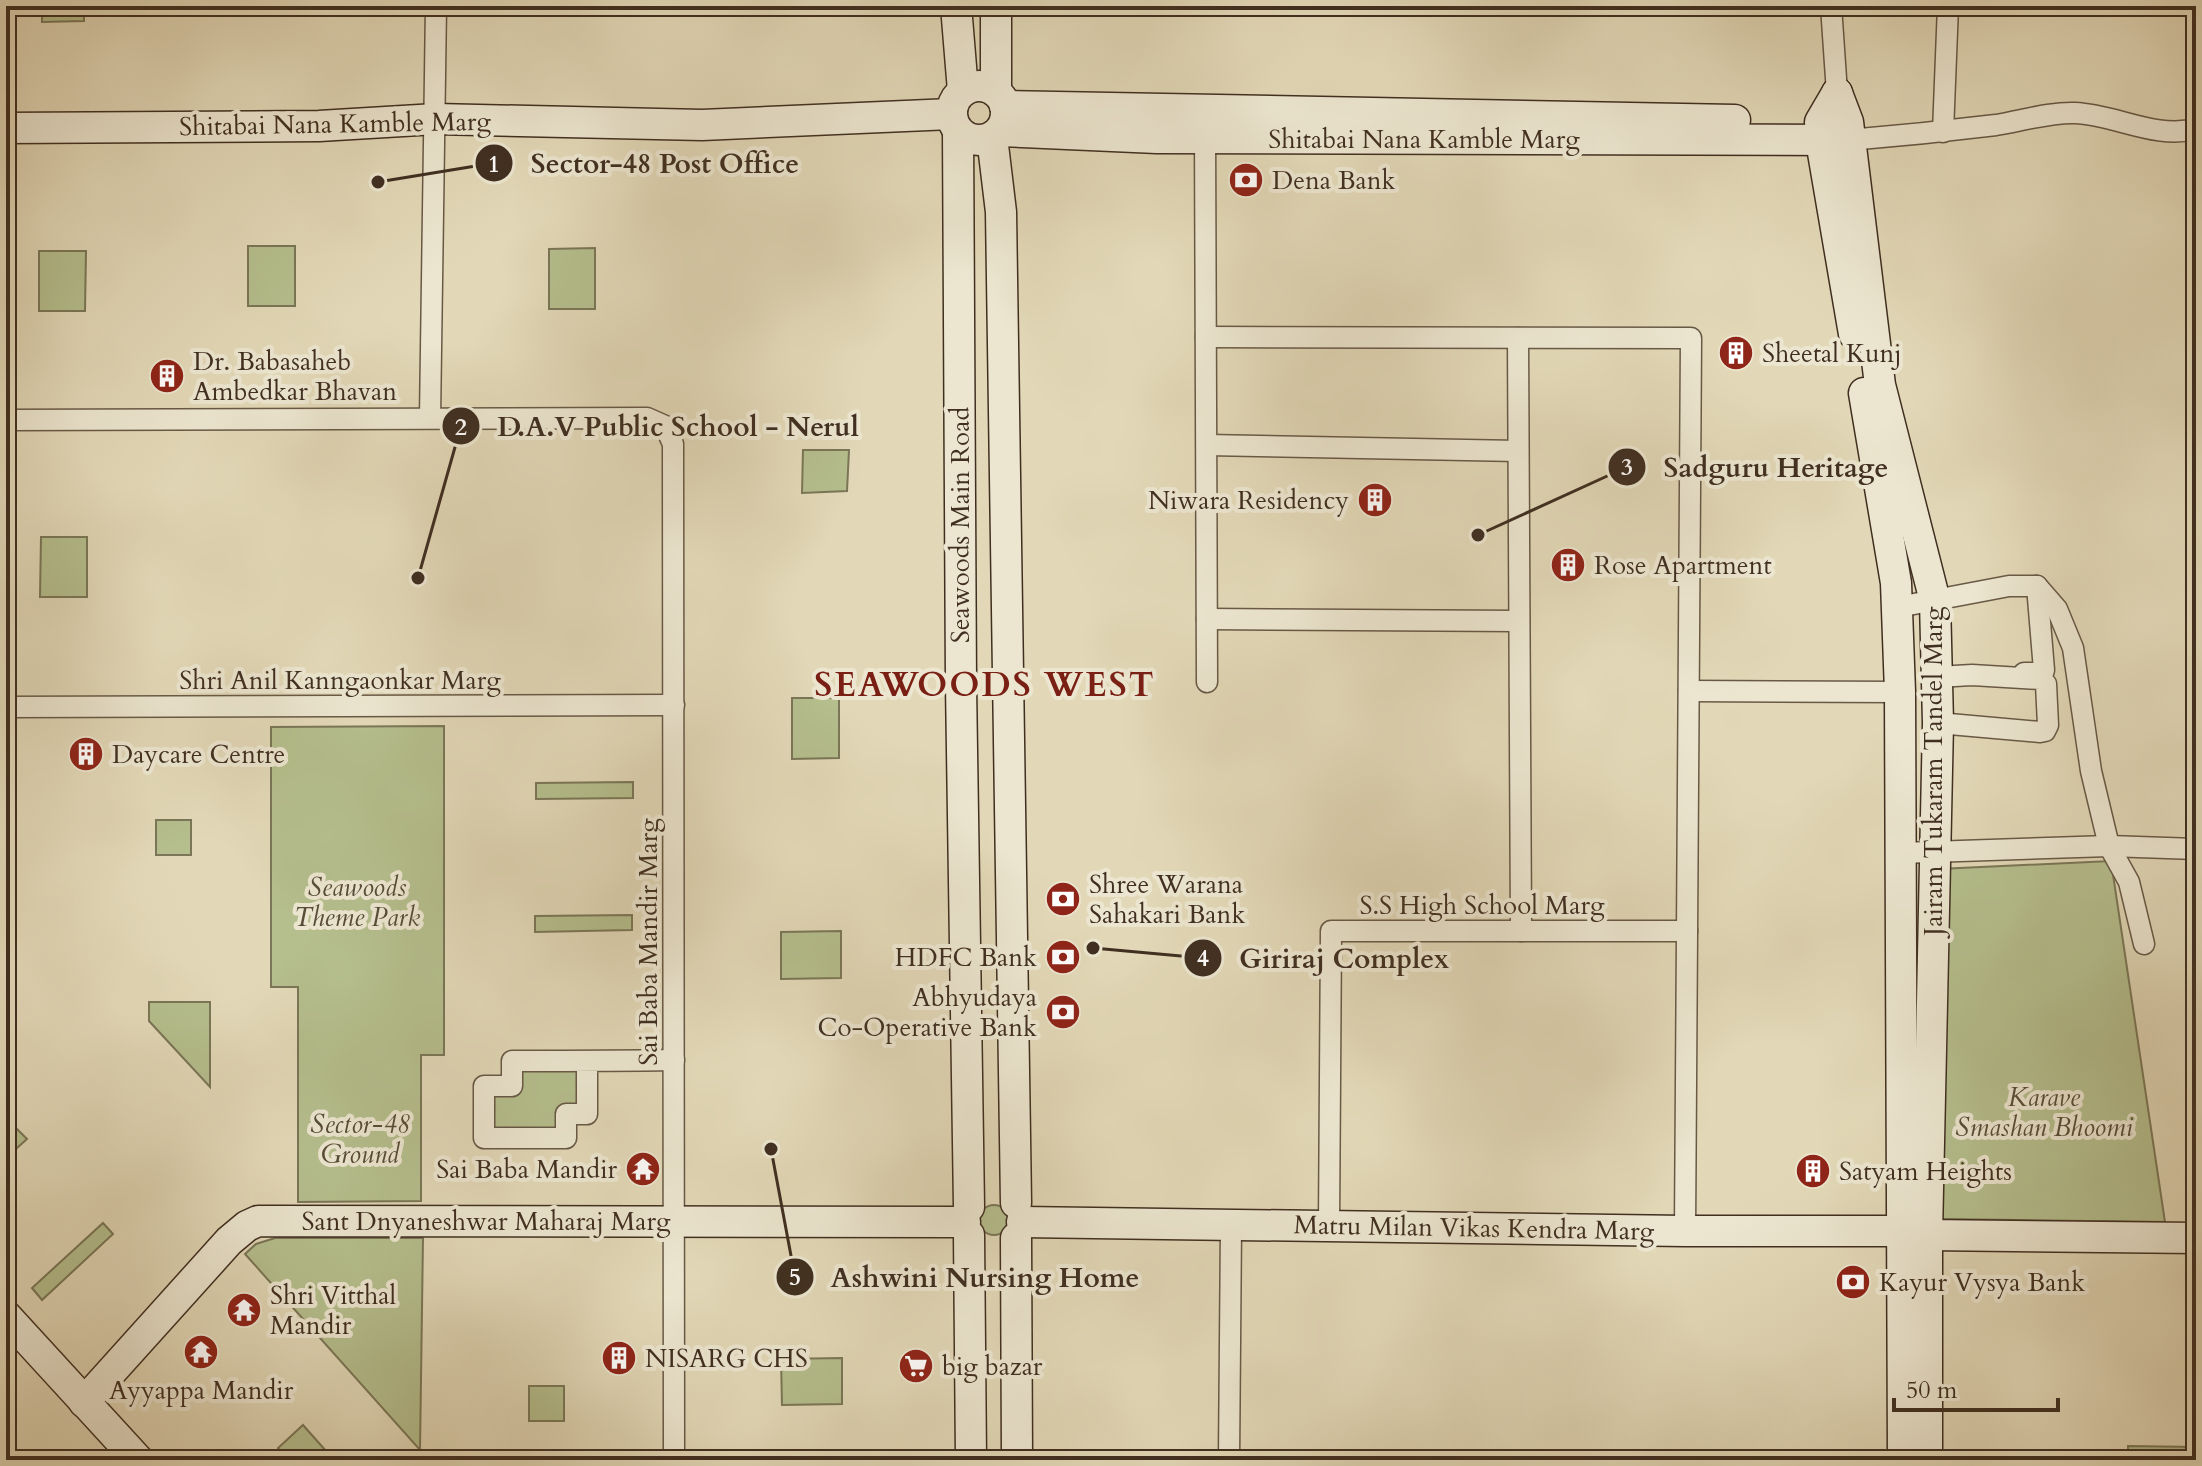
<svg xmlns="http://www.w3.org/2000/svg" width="2202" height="1466" viewBox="0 0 2202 1466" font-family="Cardo,serif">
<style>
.green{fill:#b5be8d;stroke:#7a7657;stroke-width:2}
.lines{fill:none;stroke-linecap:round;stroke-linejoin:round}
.street-casing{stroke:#685946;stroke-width:23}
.secondary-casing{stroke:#402f21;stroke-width:33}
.street{stroke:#ece6d0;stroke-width:20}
.secondary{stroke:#ece6d0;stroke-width:30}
.labels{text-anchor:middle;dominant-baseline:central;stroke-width:8;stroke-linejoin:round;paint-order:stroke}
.street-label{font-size:26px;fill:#402f21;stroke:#ece6d0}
.poi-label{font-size:26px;fill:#402f21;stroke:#ece6d0;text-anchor:start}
.park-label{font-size:26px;font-style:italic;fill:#574c37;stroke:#ece6d0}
.district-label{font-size:34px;font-weight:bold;letter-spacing:2px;fill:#7a1f14;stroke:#ece6d0}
.leader{fill:none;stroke:#402f21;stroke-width:3}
.callout-dot{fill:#402f21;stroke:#ece6d0;stroke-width:3}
.mark-label{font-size:24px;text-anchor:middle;font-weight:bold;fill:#fff}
.callout-label{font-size:28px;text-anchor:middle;font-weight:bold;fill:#402f21;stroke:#ece6d0;stroke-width:8;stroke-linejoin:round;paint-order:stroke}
</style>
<rect width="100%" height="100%" fill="#e2d8b7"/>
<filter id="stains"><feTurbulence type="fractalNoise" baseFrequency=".0025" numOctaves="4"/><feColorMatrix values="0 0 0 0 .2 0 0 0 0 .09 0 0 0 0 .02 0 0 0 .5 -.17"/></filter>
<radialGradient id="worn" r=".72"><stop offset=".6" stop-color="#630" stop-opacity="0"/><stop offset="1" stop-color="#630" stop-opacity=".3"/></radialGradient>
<g class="green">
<path d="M 42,6 L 84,6 L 84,21 L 42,22 Z"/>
<rect x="248" y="246" width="47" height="60"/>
<path d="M 595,248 L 595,309 L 549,309 L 549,249 Z"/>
<path d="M 39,251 L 86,251 L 85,311 L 39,311 Z"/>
<path d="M 803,450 L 849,450 L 847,491 L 802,493 Z"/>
<path d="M 41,537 L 87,537 L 87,597 L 40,597 Z"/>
<path d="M 792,698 L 839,698 L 839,758 L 792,759 Z"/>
<path d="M 444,726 L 444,1055 L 421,1055 L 421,1201 L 298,1202 L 298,987 L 271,987 L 271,727 Z"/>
<path d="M 633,782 L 633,798 L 536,799 L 536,783 Z"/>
<rect x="6" y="819" width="10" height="34"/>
<rect x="156" y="820" width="35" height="35"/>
<path d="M 2111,861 L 2165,1222 L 1941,1219 L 1939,869 Z"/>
<path d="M 632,915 L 632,930 L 535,932 L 535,916 Z"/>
<path d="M 841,931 L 841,978 L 781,979 L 781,932 Z"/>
<path d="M 149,1002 L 210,1002 L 210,1087 L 149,1021 Z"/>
<path d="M 512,1061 L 587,1061 L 587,1114 L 566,1115 L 566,1138 L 484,1138 L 484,1086 L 512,1086 Z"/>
<path d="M 16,1128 L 27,1139 L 6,1158 L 6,1137 Z"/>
<circle cx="994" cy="1220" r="15"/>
<path d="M 103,1223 L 113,1234 L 42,1300 L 32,1288 Z"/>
<path d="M 275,1238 L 423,1238 L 420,1450 L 245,1254 L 256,1244 Z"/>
<path d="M 842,1358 L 842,1404 L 782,1405 L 781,1359 Z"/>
<rect x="529" y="1386" width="35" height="35"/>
<path d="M 303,1425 L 326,1451 L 316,1460 L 288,1460 L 278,1448 Z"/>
<path d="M 2128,1446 L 2196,1447 L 2196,1460 L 2128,1460 Z"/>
</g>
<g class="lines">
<g class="street-casing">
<g id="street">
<path d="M 1831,6 L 1837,93"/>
<path d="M 1205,128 L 1207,682"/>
<path d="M 1943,132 L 1948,6"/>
<path d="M 1849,140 C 1898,136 1947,131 1996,125 C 2021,121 2050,112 2075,113 C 2117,115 2154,139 2196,129"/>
<path d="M 1206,337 L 1691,338 L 1685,1231"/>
<path d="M 1518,338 L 1521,931"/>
<path d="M 430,418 L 436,6"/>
<path d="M 6,420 L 647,418 L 665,426 L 673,444 L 674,1460"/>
<path d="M 1207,445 L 1518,451"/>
<path d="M 1898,607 L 2009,586 L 2037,586 L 2057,609 L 2073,648 L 2091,771 L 2109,846 L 2129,882 L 2144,944"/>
<path d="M 1207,619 L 1519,621"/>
<path d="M 2024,673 L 2043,673 L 2044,670 L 2037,586"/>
<path d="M 1937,677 L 1972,675 L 2040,679 L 2046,684 L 2048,725 L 2045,731 L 2040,732 L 1938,723"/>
<path d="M 1689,691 L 1900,692"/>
<path d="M 6,707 L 674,705"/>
<path d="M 1901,853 L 2109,846 L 2196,849"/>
<path d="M 587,1061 L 587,1114 L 566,1114 L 566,1138 L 484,1138 L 484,1086 L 512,1086 L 512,1061 C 566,1061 620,1061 674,1060"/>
<path d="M 1329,1226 L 1331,931 L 1687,931"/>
<path d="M 1229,1460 L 1231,1225"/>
</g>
</g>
<g class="secondary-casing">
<g id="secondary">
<path d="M 956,6 L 963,91"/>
<circle cx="979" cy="113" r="27"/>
<path d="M 996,92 L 996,6"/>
<path d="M 1837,93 L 1848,122 L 1880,385 L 1935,601 L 1938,723 L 1927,1235 L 1927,1460"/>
<path d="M 1837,93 L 1820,122 L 1821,141 L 1854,334"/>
<path d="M 1005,106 L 1735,120"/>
<path d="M 6,128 L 319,126 L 436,119 L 702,125 L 951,114"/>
<path d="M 958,131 L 961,685 L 969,1207"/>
<path d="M 1000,131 L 1157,138 L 1839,140"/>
<path d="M 992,137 L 1001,212 L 1016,1203"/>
<path d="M 1864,393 L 1896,583 L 1900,692 L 1903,1460"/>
<path d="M 1022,1222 L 1685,1231 L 1901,1231 L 1927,1235 L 2196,1238"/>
<path d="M 969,1235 L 971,1460"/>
<path d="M 1016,1238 L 1017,1460"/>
<path d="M 6,1316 L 138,1460"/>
<path d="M 84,1402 L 229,1241 L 247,1226 L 258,1221 L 965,1222"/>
</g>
</g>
<use href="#street" class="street"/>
<use href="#secondary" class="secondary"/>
</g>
<defs>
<g id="bank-disc" transform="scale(1.8)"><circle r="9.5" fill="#8f2418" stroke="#ece6d0"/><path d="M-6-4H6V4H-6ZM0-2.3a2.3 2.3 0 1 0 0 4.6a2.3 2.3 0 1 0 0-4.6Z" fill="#fff"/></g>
<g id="building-disc" transform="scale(1.8)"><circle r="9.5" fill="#8f2418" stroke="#ece6d0"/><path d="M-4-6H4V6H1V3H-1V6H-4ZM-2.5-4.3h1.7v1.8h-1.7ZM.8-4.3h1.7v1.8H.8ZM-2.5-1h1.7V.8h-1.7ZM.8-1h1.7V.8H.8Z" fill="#fff"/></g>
<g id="temple-disc" transform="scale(1.8)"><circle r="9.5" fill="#8f2418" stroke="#ece6d0"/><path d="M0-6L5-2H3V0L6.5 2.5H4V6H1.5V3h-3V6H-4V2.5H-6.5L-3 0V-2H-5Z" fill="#fff"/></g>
<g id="supermarket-disc" transform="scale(1.8)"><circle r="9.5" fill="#8f2418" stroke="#ece6d0"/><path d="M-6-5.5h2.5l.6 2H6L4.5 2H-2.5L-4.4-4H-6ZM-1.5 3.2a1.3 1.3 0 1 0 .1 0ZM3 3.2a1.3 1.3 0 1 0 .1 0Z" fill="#fff"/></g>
</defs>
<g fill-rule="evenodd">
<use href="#bank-disc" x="1246" y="180"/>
<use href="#building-disc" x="1736" y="353"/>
<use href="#building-disc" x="167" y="376"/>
<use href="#building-disc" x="1375" y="500"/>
<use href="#building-disc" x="1568" y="565"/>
<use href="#building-disc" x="86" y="754"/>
<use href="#bank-disc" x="1063" y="899"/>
<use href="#bank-disc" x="1063" y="957"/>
<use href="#bank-disc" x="1063" y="1012"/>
<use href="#temple-disc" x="643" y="1169"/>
<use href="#building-disc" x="1813" y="1171"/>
<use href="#bank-disc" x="1853" y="1282"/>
<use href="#temple-disc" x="244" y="1310"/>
<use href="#temple-disc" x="201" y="1352"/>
<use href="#building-disc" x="619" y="1358"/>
<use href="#supermarket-disc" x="916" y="1366"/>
</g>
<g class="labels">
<g class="street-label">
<text transform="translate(335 124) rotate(-1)">Shitabai Nana Kamble Marg</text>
<text x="1424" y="139">Shitabai Nana Kamble Marg</text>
<text transform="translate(960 525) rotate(-90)">Seawoods Main Road</text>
<text x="340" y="680">Shri Anil Kanngaonkar Marg</text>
<text transform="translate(1933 771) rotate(-90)">Jairam Tukaram Tandel Marg</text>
<text x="1482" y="905">S.S High School Marg</text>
<text transform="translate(648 942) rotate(-90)">Sai Baba Mandir Marg</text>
<text x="486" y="1221">Sant Dnyaneshwar Maharaj Marg</text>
<text transform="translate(1474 1228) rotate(1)">Matru Milan Vikas Kendra Marg</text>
</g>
<g class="poi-label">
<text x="1272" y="180">Dena Bank</text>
<text x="1762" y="353">Sheetal Kunj</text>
<text x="193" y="361">Dr. Babasaheb<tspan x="193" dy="30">Ambedkar Bhavan</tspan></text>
<text x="1349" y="500" text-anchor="end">Niwara Residency</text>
<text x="1594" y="565">Rose Apartment</text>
<text x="112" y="754">Daycare Centre</text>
<text x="1089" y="884">Shree Warana<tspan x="1089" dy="30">Sahakari Bank</tspan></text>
<text x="1037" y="957" text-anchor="end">HDFC Bank</text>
<text x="1037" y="997" text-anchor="end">Abhyudaya<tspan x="1037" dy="30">Co-Operative Bank</tspan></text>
<text x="617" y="1169" text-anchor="end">Sai Baba Mandir</text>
<text x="1839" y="1171">Satyam Heights</text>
<text x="1879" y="1282">Kayur Vysya Bank</text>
<text x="270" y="1295">Shri Vitthal<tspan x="270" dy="30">Mandir</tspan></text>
<text x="645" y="1358">NISARG CHS</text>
<text x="942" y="1366">big bazar</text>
<text x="201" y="1390" text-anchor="middle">Ayyappa Mandir</text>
</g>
<g class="park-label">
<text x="357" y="887">Seawoods<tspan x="357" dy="30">Theme Park</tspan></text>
<text x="2044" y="1097">Karave<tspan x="2044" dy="30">Smashan Bhoomi</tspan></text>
<text x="360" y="1124">Sector-48<tspan x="360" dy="30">Ground</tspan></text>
</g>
<g class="district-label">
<text x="985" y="685">SEAWOODS WEST</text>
</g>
</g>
<path class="leader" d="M378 182L494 163M418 578L461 426M1478 535L1627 467M1093 948L1203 958M771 1149L795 1277"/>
<g class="callout-dot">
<circle cx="378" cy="182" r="8"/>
<circle cx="418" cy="578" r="8"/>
<circle cx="1478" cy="535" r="8"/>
<circle cx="1093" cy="948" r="8"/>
<circle cx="771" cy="1149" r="8"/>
<circle cx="494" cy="163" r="20"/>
<circle cx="461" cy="426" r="20"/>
<circle cx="1627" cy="467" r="20"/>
<circle cx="1203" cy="958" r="20"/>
<circle cx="795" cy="1277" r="20"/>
</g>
<g class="mark-label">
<text x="494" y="172">1</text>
<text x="461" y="435">2</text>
<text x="1627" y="475">3</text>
<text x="1203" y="966">4</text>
<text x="795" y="1285">5</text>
</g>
<g class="callout-label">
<text x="665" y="173">Sector-48 Post Office</text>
<text x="678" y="436">D.A.V Public School - Nerul</text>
<text x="1776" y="477">Sadguru Heritage</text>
<text x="1344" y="968">Giriraj Complex</text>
<text x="985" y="1287">Ashwini Nursing Home</text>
</g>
<rect width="2202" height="1466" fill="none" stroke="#e2d8b7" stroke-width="32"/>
<rect x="8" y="8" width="2186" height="1450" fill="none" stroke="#402f21" stroke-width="4"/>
<rect x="16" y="16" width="2170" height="1434" fill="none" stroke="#402f21" stroke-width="2"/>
<path d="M1894 1398v12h164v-12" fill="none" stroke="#402f21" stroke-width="4"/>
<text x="1906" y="1398" font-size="24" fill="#402f21" stroke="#ece6d0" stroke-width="6" paint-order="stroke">50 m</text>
<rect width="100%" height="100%" filter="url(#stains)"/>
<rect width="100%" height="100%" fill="url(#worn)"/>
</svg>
